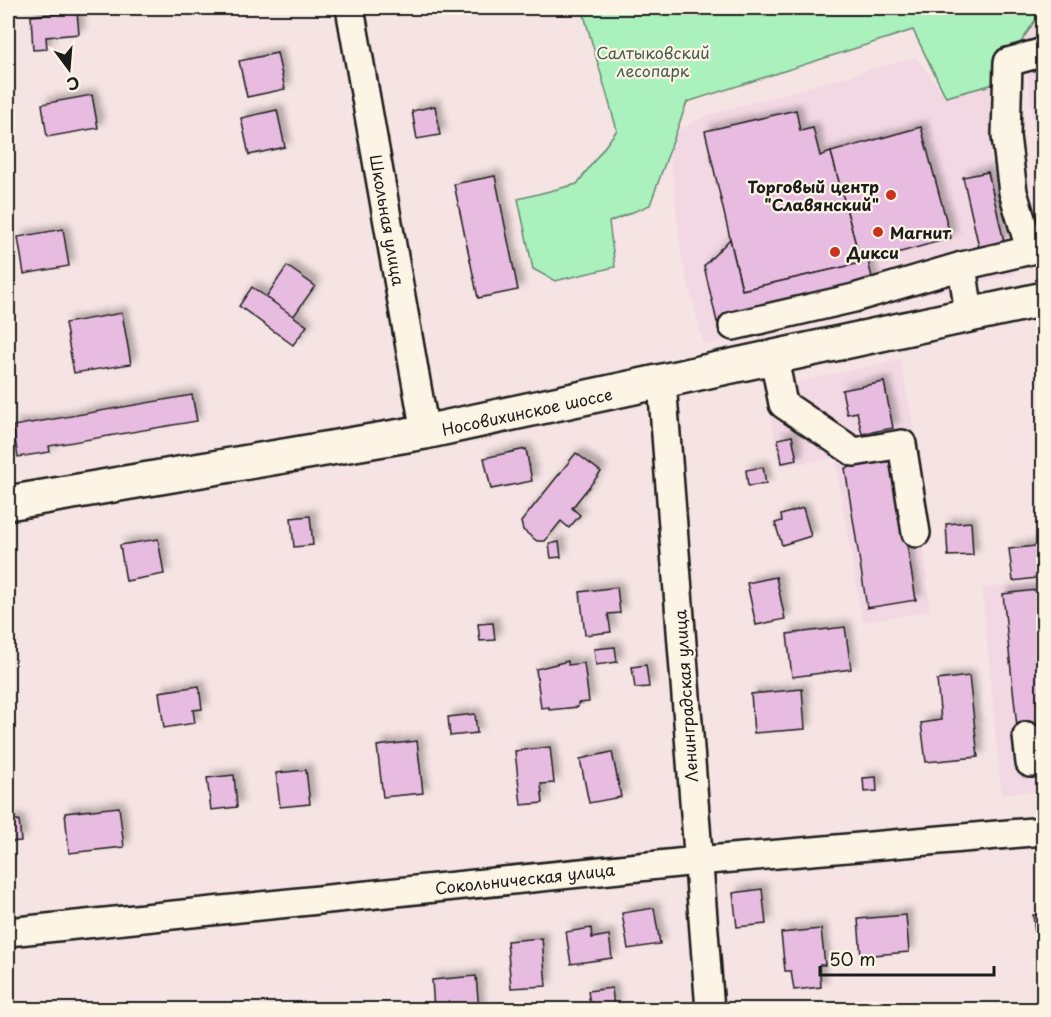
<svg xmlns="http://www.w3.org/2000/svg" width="1051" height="1017" viewBox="0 0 1051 1017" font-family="'Playpen Sans',sans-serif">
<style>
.built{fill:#f2d8e3}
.green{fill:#aaf1be;stroke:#63866d;stroke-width:1.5}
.building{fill:#e8bce1;stroke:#1c1c1c;stroke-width:1.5;filter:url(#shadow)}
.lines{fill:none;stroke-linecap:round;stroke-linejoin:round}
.minor-casing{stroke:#1c1c1c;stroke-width:32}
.major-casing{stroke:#1c1c1c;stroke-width:38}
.minor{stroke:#fcf5e5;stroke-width:27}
.major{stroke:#fcf5e5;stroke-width:33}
.poi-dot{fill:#c8321e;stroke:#fcf5e5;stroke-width:2}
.labels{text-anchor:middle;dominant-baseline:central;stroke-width:4.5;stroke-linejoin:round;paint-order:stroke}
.park-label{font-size:16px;fill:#475c4d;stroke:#fcf5e5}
.poi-label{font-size:16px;font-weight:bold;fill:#1c1c1c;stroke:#fcf5e5;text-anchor:start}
.street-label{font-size:16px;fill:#1c1c1c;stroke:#fcf5e5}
</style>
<defs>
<filter id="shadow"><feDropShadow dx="5.5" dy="-5.5" stdDeviation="3" flood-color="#0004"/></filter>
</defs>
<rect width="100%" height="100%" fill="#f6e4e4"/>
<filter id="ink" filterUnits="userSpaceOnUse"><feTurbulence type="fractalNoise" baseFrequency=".0167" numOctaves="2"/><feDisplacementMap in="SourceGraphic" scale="12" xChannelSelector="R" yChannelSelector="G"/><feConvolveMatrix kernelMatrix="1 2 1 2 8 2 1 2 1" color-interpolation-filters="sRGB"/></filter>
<g filter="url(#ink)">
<g class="built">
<path d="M 1020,8 L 1043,8 L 1043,207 L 1025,57 Z"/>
<path d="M 916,57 L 946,97 L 994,84 L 990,156 L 1014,275 L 704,345 L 682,260 L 668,137 L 706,115 Z"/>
<path d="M 900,359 L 913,426 L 930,611 L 862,622 L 835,458 L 780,467 L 765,389 Z"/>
<path d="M 1043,582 L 1043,790 L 1001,794 L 982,588 Z"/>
</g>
<path class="green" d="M 582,8 L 1043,8 L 994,84 L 946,97 L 913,30 L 687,102 L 650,205 L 609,222 L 615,267 L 555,281 L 533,269 L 518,199 L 577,184 L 617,130 Z"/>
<g class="building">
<path d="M 77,12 L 79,34 L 46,37 L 47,49 L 33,50 L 31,16 Z"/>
<path d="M 277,53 L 285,89 L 247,97 L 239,61 Z"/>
<path d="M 92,95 L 98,128 L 47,137 L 42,104 Z"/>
<path d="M 435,106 L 440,135 L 417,139 L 412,111 Z"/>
<path d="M 277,110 L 285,147 L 249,155 L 241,118 Z"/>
<path d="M 796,110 L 800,131 L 813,128 L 820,156 L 831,152 L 861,263 L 742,290 L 705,131 Z"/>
<path d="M 921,127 L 951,238 L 868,261 L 874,286 L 717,322 L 704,266 L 730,239 L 742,290 L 861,263 L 831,152 Z"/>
<path d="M 988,172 L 1004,242 L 979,247 L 963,177 Z"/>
<path d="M 495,176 L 518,290 L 478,298 L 454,184 Z"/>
<path d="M 63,229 L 69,266 L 24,274 L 18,237 Z"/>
<path d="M 287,266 L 315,286 L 293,317 L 266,297 Z"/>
<path d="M 252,287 L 307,326 L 293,345 L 239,306 Z"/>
<path d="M 122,313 L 131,364 L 74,373 L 65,323 Z"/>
<path d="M 884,382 L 893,428 L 862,434 L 857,412 L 847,414 L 842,390 Z"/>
<path d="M 192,395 L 197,421 L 49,446 L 50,452 L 18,457 L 13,426 Z"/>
<path d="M 792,436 L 797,460 L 782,463 L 778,439 Z"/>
<path d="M 526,449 L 532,481 L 491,489 L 484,458 Z"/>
<path d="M 576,453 L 601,472 L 572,508 L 580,515 L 569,528 L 561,521 L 545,541 L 537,541 L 523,530 L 521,522 Z"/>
<path d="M 893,460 L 916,600 L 867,608 L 845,468 Z"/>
<path d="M 763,467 L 766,484 L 748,486 L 746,470 Z"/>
<path d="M 803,508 L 811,536 L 782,545 L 775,523 L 782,521 L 781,515 Z"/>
<path d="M 310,516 L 313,545 L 294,547 L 291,518 Z"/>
<path d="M 971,522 L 973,555 L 948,556 L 946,524 Z"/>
<path d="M 158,539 L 164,574 L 126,581 L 120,545 Z"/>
<path d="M 559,542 L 561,557 L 551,558 L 549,544 Z"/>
<path d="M 1044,545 L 1044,577 L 1013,581 L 1009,549 Z"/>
<path d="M 776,577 L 785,619 L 756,625 L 747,583 Z"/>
<path d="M 617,587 L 620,613 L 608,614 L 611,632 L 585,635 L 580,592 Z"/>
<path d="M 1044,589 L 1044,735 L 1038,735 L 1037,725 L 1017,727 L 1003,594 Z"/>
<path d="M 493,623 L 495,640 L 480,641 L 478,624 Z"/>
<path d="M 845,627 L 851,669 L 792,677 L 787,634 Z"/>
<path d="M 615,647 L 617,662 L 596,665 L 594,649 Z"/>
<path d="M 568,661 L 568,665 L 584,663 L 589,702 L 578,703 L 578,707 L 549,710 L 549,707 L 541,708 L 536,669 Z"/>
<path d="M 646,665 L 649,687 L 635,688 L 632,667 Z"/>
<path d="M 969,676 L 978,757 L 926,762 L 921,723 L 941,720 L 937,680 Z"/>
<path d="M 199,686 L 202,709 L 193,710 L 195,723 L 164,728 L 159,692 Z"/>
<path d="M 802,689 L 805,729 L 754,733 L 751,694 Z"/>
<path d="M 475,714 L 477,733 L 450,736 L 448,717 Z"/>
<path d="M 417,741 L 423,793 L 383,797 L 377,746 Z"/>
<path d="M 550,747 L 554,783 L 541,784 L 543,803 L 521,805 L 515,751 Z"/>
<path d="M 612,752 L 621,797 L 589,803 L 580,759 Z"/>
<path d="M 306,770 L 310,804 L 280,807 L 276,773 Z"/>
<path d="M 234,775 L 237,807 L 211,810 L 207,778 Z"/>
<path d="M 876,777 L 877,791 L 864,792 L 863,778 Z"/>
<path d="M 119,807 L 124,847 L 69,853 L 65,813 Z"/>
<path d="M 19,820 L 21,841 L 8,842 L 8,821 Z"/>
<path d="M 762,889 L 766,924 L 737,927 L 733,893 Z"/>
<path d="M 654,908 L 660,944 L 628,949 L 622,913 Z"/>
<path d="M 1044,914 L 1044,978 L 1040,978 L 1033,915 Z"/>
<path d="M 906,915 L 909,952 L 861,956 L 858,919 Z"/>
<path d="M 591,928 L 592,938 L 609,935 L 612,958 L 571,964 L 566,932 Z"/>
<path d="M 821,929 L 825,965 L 819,965 L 821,987 L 794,990 L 791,971 L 785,971 L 781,933 Z"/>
<path d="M 542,938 L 546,986 L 511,988 L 507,941 Z"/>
<path d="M 476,976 L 479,1010 L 434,1010 L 432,980 Z"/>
<path d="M 612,988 L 614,1008 L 591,1010 L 588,991 Z"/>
</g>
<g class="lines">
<g class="minor-casing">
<g id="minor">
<path d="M 350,8 L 425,432"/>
<path d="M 1030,249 L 1013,192 L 1006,136 L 1008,62 L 1044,52"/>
<path d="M 962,266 L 969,313"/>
<path d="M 733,326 L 854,298 L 962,266 L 1044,247"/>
<path d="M 774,358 L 783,404 L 854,452 L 902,444 L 916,533"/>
<path d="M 662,382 L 710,1010"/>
<path d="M 1027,736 L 1030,763 L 1044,762"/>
<path d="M 8,932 L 697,861 L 1044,831"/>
</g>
</g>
<g class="major-casing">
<path id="major" d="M 8,503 L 425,432 L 1044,299"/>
</g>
<use href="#minor" class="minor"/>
<use href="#major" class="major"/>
</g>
</g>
<g class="poi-dot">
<circle cx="891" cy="195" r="6"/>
<circle cx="878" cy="232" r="6"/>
<circle cx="835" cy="252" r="6"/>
</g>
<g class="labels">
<g class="park-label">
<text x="653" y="52">Салтыковский<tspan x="653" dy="18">лесопарк</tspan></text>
</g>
<g class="poi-label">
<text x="879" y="186" text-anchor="end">Торговый центр<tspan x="879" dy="18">"Славянский"</tspan></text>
<text x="890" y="232">Магнит</text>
<text x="847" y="252">Дикси</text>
</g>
<g class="street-label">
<text transform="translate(388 220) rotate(80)">Школьная улица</text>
<text transform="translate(527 411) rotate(-12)">Носовихинское шоссе</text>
<text transform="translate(685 696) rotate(-94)">Ленинградская улица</text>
<text transform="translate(525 878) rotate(-6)">Сокольническая улица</text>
</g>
</g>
<rect width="1051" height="1017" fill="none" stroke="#fcf5e5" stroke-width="30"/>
<rect x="15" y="15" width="1021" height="987" fill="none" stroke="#1c1c1c" stroke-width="2" filter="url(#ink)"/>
<g transform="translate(69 69) rotate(164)" stroke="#fcf5e5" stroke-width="4.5" paint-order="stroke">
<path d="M0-4.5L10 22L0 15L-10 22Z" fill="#1c1c1c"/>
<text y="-9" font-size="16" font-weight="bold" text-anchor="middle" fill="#1c1c1c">С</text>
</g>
<path d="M820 966v9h174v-9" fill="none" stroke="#1c1c1c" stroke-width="3"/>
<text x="829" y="966" font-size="18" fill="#1c1c1c" stroke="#fcf5e5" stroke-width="4.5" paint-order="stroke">50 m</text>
</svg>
